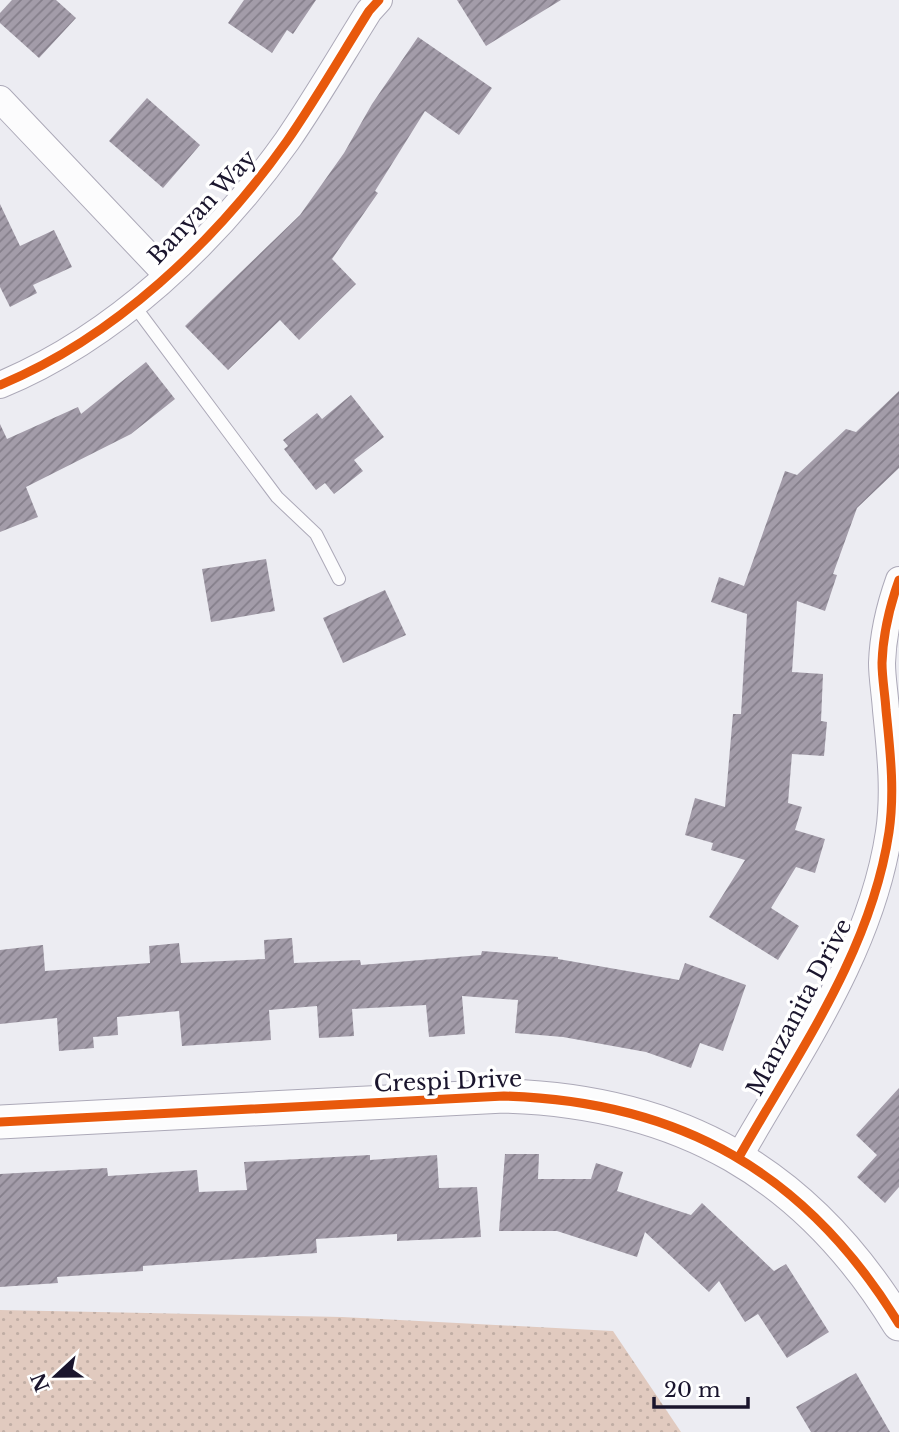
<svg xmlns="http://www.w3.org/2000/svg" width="899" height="1432" viewBox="0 0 899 1432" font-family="'Libre Baskerville',serif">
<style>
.park{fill:url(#park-dots)}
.building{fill:url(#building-hatch)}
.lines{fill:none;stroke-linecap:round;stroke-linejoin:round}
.service-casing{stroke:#aca9b8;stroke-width:14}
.minor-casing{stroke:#aca9b8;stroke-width:28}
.tertiary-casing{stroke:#aca9b8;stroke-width:35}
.service{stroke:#fcfcfd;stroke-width:12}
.minor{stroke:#fcfcfd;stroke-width:26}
.tertiary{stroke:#fcfcfd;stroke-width:33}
.cycleway-casing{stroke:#fff;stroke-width:13}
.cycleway{stroke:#e8590c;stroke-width:9}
.labels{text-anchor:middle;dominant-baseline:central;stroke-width:7;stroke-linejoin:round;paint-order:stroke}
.street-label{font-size:23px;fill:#1a152d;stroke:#fff}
</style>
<defs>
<pattern id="park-dots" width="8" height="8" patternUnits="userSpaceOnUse" patternTransform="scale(1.75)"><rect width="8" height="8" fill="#e1cabf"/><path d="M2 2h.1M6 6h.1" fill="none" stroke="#c0ada4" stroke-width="1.8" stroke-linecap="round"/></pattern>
<pattern id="building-hatch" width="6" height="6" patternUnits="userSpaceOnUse" patternTransform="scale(1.75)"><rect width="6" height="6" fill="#a39ca9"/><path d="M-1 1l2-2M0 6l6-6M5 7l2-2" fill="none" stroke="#847e8a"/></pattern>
</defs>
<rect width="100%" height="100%" fill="#ececf2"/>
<path class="park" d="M 0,1310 L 342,1317 L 613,1331 L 681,1432 L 0,1432 Z"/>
<g class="building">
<path d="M 12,0 L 56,0 L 76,18 L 39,58 L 0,23 L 0,13 Z"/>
<path d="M 244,0 L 316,0 L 293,34 L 287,30 L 272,53 L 228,23 Z"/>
<path d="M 457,0 L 561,0 L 486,46 Z"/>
<path d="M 418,37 L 492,88 L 459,135 L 425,111 L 375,191 L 378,193 L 332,259 L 356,284 L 299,340 L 280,320 L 228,370 L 185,326 L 300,215 L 344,153 L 372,104 Z"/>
<path d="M 147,98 L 200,145 L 163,188 L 109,141 Z"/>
<path d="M 0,204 L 20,246 L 54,230 L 72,267 L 33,285 L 37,293 L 10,307 L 0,287 Z"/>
<path d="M 146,362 L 175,399 L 131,434 L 26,487 L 38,517 L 0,532 L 0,424 L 7,439 L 78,407 L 81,414 Z"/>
<path d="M 899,391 L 899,468 L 857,508 L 833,574 L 837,575 L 825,611 L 797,601 L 792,672 L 823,674 L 821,721 L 827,722 L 824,756 L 792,754 L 788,803 L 802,807 L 795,830 L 825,839 L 815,873 L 796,867 L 771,908 L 799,926 L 778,960 L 709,917 L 745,860 L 711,850 L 713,843 L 685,835 L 695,798 L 725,807 L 733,714 L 741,714 L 747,614 L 711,602 L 719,577 L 744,586 L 785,471 L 797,475 L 846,429 L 856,432 Z"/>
<path d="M 351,395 L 384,437 L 354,460 L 363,471 L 334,494 L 325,483 L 316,490 L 284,449 L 288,446 L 283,440 L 317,413 L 322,419 Z"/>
<path d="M 266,559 L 275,611 L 211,622 L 202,569 Z"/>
<path d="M 385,590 L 406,635 L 343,663 L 323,618 Z"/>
<path d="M 292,938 L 294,963 L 360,960 L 361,965 L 481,955 L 482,951 L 558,957 L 558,959 L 679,980 L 685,963 L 746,985 L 723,1051 L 700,1043 L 691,1068 L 646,1052 L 563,1037 L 515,1033 L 518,1000 L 462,996 L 465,1034 L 429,1037 L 426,1005 L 352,1009 L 354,1036 L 319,1038 L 317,1006 L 269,1010 L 271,1040 L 182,1046 L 179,1011 L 117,1017 L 118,1035 L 93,1037 L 94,1048 L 59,1051 L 57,1018 L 0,1024 L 0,950 L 43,945 L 45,971 L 150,963 L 149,946 L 179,943 L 181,963 L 265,959 L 264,940 Z"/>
<path d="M 899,1088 L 899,1187 L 885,1203 L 857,1177 L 877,1155 L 856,1135 Z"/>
<path d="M 505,1154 L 539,1154 L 538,1179 L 591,1179 L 596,1163 L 623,1172 L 617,1191 L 691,1215 L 702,1203 L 774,1271 L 786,1264 L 829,1332 L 787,1358 L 758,1314 L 745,1322 L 719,1281 L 709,1292 L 645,1232 L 637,1257 L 557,1231 L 499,1231 Z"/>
<path d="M 370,1155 L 370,1160 L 437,1155 L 439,1188 L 477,1187 L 481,1237 L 397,1241 L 397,1234 L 316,1239 L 317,1253 L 143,1266 L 143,1271 L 57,1277 L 58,1283 L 0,1287 L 0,1174 L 107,1168 L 108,1176 L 197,1170 L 199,1192 L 247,1190 L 244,1162 Z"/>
<path d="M 856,1373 L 890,1432 L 811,1432 L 796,1407 Z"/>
</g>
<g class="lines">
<g class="service-casing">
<path id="service" d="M 133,304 L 277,497 L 316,534 L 339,579"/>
</g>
<g class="minor-casing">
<g id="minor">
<path d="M 0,99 L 167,275"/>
<path d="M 0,385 C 114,338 216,241 287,141 C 316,99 342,54 369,11 L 379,0"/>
<path d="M 739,1157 C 798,1053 871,952 889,832 C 895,791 890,750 886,710 C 885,694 882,678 882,663 C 883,633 889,608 899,580"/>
</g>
</g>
<g class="tertiary-casing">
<path id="tertiary" d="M 0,1122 L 504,1096 C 680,1101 807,1173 899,1324"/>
</g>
<use href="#service" class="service"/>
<use href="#minor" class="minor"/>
<use href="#tertiary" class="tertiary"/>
<g class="cycleway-casing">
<g id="cycleway">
<path d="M 0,385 C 114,338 216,241 287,141 C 316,99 342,54 369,11 L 379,0"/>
<path d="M 0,1122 L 504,1096 C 680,1101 807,1173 899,1324"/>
<path d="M 739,1157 C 798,1053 871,952 889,832 C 895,791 890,750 886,710 C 885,694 882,678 882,663 C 883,633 889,608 899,580"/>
</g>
</g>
<use href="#cycleway" class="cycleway"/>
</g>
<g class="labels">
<g class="street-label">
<text transform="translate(202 207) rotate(-47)">Banyan Way</text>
<text transform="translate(799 1007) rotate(-62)">Manzanita Drive</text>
<text transform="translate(448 1081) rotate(-2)">Crespi Drive</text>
</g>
</g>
<g transform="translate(56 1376) rotate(248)" stroke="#ffffff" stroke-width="5" paint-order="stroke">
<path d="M0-5L12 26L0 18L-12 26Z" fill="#1a152d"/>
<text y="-10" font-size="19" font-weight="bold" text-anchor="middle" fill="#1a152d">N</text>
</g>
<path d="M654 1397v10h94v-10" fill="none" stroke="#1a152d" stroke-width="3.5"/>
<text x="664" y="1397" font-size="21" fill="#1a152d" stroke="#ffffff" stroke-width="5" paint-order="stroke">20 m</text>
</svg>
